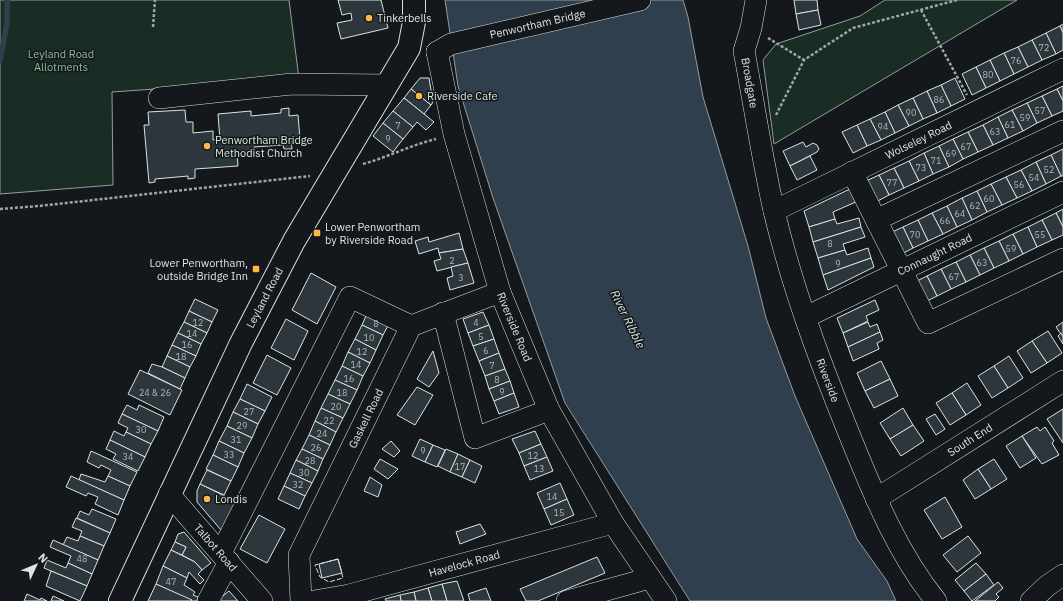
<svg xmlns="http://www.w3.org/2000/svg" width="1063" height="601" viewBox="0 0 1063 601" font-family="'IBM Plex Sans',sans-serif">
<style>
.green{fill:#1a2d24;stroke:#939e99}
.water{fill:#2f3f4d;stroke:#939e99}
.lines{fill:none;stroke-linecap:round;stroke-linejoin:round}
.stream{stroke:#2f3f4d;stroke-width:5.5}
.building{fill:#2c363c;stroke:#d8e6dc}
.minor-casing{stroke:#d8e6dc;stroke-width:22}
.major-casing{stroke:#d8e6dc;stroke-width:24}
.path{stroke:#9da8a2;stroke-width:2.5;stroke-dasharray:3 2;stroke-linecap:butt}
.minor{stroke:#14181c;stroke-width:21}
.major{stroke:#14181c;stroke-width:22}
.fence{stroke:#d8e6dc;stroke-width:1;stroke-dasharray:5 2;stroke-linecap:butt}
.poi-dot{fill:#ffb74d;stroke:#14181c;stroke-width:1.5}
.labels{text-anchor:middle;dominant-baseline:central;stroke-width:3;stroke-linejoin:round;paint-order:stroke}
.number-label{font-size:9px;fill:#adbab4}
.poi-label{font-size:11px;fill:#d8e6dc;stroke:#14181c;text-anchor:start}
.street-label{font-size:11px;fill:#d8e6dc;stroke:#14181c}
.park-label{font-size:11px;fill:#8ac095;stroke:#14181c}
.water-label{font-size:12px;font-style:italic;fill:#d8e6dc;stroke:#14181c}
</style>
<rect width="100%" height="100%" fill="#14181c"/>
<g class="green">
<path d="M 0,0 L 289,0 L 299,79 L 112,92 L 113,185 L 0,194 Z"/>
<path d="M 885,0 L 1017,0 L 774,144 L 763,60 L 776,44 L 860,16 Z"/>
</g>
<path class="water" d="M 445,0 L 683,0 L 688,17 L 703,97 L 748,246 L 766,318 L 795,396 L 857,539 L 887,581 L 896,601 L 690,601 L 565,403 L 493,198 L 458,86 Z"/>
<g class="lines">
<path class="stream" d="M 0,61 L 7,23 L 7,0"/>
</g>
<g class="building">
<path d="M 338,0 L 381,0 L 388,28 L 341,39 L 337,23 L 352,20 L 351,13 L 342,15 Z"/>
<path d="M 794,0 L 817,0 L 818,10 L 796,14 Z"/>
<path d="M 818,10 L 821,25 L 799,30 L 796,14 Z"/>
<path d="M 1063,24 L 1063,33 L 1060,26 Z"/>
<path d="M 1060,26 L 1063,33 L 1063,50 L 1056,54 L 1046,33 Z"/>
<path d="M 1046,33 L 1056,54 L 1042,60 L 1032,40 Z"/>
<path d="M 1032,40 L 1042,60 L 1028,67 L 1018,47 Z"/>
<path d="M 1018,47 L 1028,67 L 1014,74 L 1004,53 Z"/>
<path d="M 1004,53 L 1014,74 L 1000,81 L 990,60 Z"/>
<path d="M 990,60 L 1000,81 L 986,88 L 976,67 Z"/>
<path d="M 976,67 L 986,88 L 972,95 L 962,74 Z"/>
<path d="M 420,78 L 429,78 L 433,102 L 431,105 L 411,89 Z"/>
<path d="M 955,78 L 965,99 L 951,106 L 941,85 Z"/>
<path d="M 941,85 L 951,106 L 937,113 L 927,91 Z"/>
<path d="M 1063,86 L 1063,101 L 1057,89 Z"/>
<path d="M 411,89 L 431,105 L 424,114 L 404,98 Z"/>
<path d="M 1057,89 L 1063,101 L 1063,111 L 1052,116 L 1042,96 Z"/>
<path d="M 927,91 L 937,113 L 923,119 L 913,98 Z"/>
<path d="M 1042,96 L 1052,116 L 1037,123 L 1027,103 Z"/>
<path d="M 404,98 L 434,122 L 426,130 L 417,122 L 413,127 L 393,111 Z"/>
<path d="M 913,98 L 923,119 L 909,126 L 898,105 Z"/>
<path d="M 1027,103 L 1037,123 L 1023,131 L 1012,110 Z"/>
<path d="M 898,105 L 909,126 L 895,133 L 885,112 Z"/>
<path d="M 289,108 L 289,116 L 298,115 L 300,139 L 291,139 L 292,149 L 284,149 L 283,145 L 254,147 L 254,151 L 237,152 L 238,166 L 195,169 L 195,178 L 188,179 L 188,176 L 155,179 L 155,182 L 149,183 L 144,125 L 149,125 L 148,112 L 185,110 L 186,122 L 193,122 L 193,133 L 213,131 L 213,140 L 220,140 L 218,114 L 251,111 L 251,116 L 281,113 L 281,109 Z"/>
<path d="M 1012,110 L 1023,131 L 1008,138 L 998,117 Z"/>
<path d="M 393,111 L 413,127 L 403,139 L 383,123 Z"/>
<path d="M 885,112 L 895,133 L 881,140 L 870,119 Z"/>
<path d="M 998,117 L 1008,138 L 993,145 L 983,125 Z"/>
<path d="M 870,119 L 881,140 L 867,146 L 857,125 Z"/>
<path d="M 383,123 L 403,139 L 393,152 L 373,136 Z"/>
<path d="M 857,125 L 867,146 L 853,153 L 842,132 Z"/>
<path d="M 983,125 L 993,145 L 978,152 L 968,132 Z"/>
<path d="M 968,132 L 978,152 L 963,159 L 953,139 Z"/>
<path d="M 953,139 L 963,159 L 949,167 L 939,146 Z"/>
<path d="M 803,142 L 806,147 L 813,143 L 817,145 L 819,149 L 817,152 L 790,166 L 783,151 Z"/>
<path d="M 939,146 L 949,167 L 933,174 L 924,153 Z"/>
<path d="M 1063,149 L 1063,176 L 1061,176 L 1051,155 Z"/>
<path d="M 924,153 L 933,174 L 919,181 L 909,161 Z"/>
<path d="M 1051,155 L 1061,176 L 1046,184 L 1036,162 Z"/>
<path d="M 810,156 L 817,170 L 797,180 L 790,166 Z"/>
<path d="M 909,161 L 919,181 L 904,188 L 894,168 Z"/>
<path d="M 1036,162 L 1046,184 L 1032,191 L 1021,170 Z"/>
<path d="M 894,168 L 904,188 L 889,195 L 879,175 Z"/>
<path d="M 1021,170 L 1032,191 L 1017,198 L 1006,177 Z"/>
<path d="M 879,175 L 889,195 L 874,203 L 864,182 Z"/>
<path d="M 1006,177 L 1017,198 L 1002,205 L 991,184 Z"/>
<path d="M 991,184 L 1002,205 L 987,212 L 977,191 Z"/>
<path d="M 852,188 L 858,201 L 833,212 L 835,219 L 809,227 L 804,211 Z"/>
<path d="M 977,191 L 987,212 L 972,220 L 962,198 Z"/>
<path d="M 962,198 L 972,220 L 957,227 L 947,206 Z"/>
<path d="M 947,206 L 957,227 L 943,234 L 932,213 Z"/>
<path d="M 1063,209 L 1063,227 L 1056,213 Z"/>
<path d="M 932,213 L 943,234 L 928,241 L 918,220 Z"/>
<path d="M 1056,213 L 1063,227 L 1063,235 L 1052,240 L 1042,220 Z"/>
<path d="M 859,218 L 861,227 L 813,242 L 809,227 L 835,219 L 837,224 Z"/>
<path d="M 918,220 L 928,241 L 913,248 L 903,227 Z"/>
<path d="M 1042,220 L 1052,240 L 1037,247 L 1028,227 Z"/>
<path d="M 861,227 L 865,237 L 843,244 L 845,250 L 818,258 L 813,242 Z"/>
<path d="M 903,227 L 913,248 L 898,256 L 888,234 Z"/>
<path d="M 1028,227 L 1037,247 L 1023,254 L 1013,234 Z"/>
<path d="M 459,233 L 463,249 L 439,253 L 438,248 L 419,254 L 415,241 L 428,237 L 429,242 Z"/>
<path d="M 1013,234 L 1023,254 L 1009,261 L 999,241 Z"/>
<path d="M 999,241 L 1009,261 L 994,268 L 984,248 Z"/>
<path d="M 868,248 L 871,258 L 823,275 L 818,258 L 845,250 L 847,255 Z"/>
<path d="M 984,248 L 994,268 L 980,275 L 970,255 Z"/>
<path d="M 463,249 L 468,263 L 437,271 L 434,261 L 441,259 L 439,253 Z"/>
<path d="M 970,255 L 980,275 L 966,282 L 956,262 Z"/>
<path d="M 871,258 L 874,267 L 828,290 L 823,275 Z"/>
<path d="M 956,262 L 966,282 L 951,289 L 941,269 Z"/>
<path d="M 468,263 L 474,283 L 450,290 L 447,278 L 453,276 L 451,267 Z"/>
<path d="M 941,269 L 951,289 L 937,296 L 927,276 Z"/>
<path d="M 311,273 L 336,287 L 317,324 L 292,310 Z"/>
<path d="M 927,276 L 937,296 L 923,303 L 913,283 Z"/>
<path d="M 195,299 L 218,310 L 212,322 L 189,311 Z"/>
<path d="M 875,300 L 879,310 L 866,316 L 868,321 L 843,333 L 837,318 Z"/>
<path d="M 189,311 L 212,322 L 207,333 L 184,322 Z"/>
<path d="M 368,311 L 390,322 L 383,335 L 362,325 Z"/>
<path d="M 483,312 L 489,325 L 468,333 L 463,319 Z"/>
<path d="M 286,319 L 308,331 L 294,360 L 271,348 Z"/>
<path d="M 184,322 L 207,333 L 201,344 L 178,333 Z"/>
<path d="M 868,322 L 870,327 L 877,324 L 880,332 L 848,347 L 843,333 Z"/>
<path d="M 1063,322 L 1063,337 L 1056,327 Z"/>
<path d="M 362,325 L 383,335 L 376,350 L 355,339 Z"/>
<path d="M 489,325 L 494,339 L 473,346 L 468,333 Z"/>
<path d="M 1048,331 L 1062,353 L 1047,363 L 1032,341 Z"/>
<path d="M 880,332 L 883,340 L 877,343 L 879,349 L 853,361 L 848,347 Z"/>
<path d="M 178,333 L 201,344 L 196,356 L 172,345 Z"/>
<path d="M 1061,333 L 1063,337 L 1063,344 L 1058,336 Z"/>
<path d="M 355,339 L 376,350 L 370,363 L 348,352 Z"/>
<path d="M 494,339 L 499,353 L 479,361 L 473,346 Z"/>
<path d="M 1032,341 L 1047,363 L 1031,373 L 1017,351 Z"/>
<path d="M 172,345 L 196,356 L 190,367 L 167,356 Z"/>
<path d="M 433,351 L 439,373 L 429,387 L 417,379 Z"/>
<path d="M 348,352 L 370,363 L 363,376 L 342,366 Z"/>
<path d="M 499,353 L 505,369 L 485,376 L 479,361 Z"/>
<path d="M 267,355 L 291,368 L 277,395 L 253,383 Z"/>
<path d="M 167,356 L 190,367 L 185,378 L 162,367 Z"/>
<path d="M 1009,356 L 1023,378 L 1008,388 L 994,366 Z"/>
<path d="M 881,361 L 890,379 L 865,391 L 857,373 Z"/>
<path d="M 152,364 L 162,367 L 185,378 L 180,389 L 148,373 Z"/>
<path d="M 342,366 L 363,376 L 357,390 L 335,380 Z"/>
<path d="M 994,366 L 1008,388 L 992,398 L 978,376 Z"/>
<path d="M 505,369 L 510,381 L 489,389 L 485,376 Z"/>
<path d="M 140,370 L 182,390 L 170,415 L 128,394 Z"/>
<path d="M 890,379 L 898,396 L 874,408 L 865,391 Z"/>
<path d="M 335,380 L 357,390 L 350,404 L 328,394 Z"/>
<path d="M 510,381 L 514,393 L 494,401 L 489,389 Z"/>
<path d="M 967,383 L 981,405 L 966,415 L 952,393 Z"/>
<path d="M 247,384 L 272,397 L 265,411 L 240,399 Z"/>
<path d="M 417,387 L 433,395 L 415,425 L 397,415 Z"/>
<path d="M 514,393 L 519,407 L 499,414 L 494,401 Z"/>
<path d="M 952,393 L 966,415 L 950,425 L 936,403 Z"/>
<path d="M 328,394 L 350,404 L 343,418 L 321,408 Z"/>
<path d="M 240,399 L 265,411 L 258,424 L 233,412 Z"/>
<path d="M 127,405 L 137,410 L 139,405 L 164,417 L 158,431 L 122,414 Z"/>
<path d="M 321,408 L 343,418 L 336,432 L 315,421 Z"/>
<path d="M 903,408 L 913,425 L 890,439 L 880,423 Z"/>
<path d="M 1063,409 L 1063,443 L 1047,419 Z"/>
<path d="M 233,412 L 258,424 L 252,438 L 227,426 Z"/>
<path d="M 122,414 L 158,431 L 151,444 L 126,432 L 128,428 L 118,423 Z"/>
<path d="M 935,414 L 945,429 L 936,435 L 926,419 Z"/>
<path d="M 315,421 L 336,432 L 330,445 L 309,435 Z"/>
<path d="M 913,425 L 924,441 L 901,456 L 890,439 Z"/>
<path d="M 227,426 L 252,438 L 244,453 L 219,441 Z"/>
<path d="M 1037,427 L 1040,431 L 1045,427 L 1054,441 L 1052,443 L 1059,455 L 1042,464 L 1022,436 Z"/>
<path d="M 114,431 L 124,436 L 126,432 L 151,444 L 145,457 L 110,440 Z"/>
<path d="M 535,431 L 541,444 L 519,453 L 512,439 Z"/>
<path d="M 309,435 L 330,445 L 323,459 L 302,449 Z"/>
<path d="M 1022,436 L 1036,458 L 1020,468 L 1006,446 Z"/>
<path d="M 420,439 L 433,445 L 425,462 L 412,456 Z"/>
<path d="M 110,440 L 145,457 L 138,471 L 113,459 L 116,454 L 106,449 Z"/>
<path d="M 219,441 L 244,453 L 238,467 L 213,455 Z"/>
<path d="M 391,441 L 400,451 L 394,457 L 382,449 Z"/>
<path d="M 541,444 L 547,457 L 524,466 L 519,453 Z"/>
<path d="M 433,445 L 445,450 L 437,467 L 425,462 Z"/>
<path d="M 302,449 L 323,459 L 318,471 L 296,460 Z"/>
<path d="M 446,449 L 458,454 L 450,472 L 438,466 Z"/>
<path d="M 91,451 L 137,472 L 130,486 L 108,476 L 111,470 L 101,465 L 99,468 L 87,462 Z"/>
<path d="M 458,454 L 470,460 L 462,477 L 450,472 Z"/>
<path d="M 213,455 L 238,467 L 231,481 L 206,469 Z"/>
<path d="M 547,457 L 553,471 L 530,480 L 524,466 Z"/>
<path d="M 380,459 L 398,469 L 388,479 L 374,469 Z"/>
<path d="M 994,459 L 1007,479 L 991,489 L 978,469 Z"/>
<path d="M 296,460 L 318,471 L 312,483 L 290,473 Z"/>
<path d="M 470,460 L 482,466 L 475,483 L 462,477 Z"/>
<path d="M 978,469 L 991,489 L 975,499 L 963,480 Z"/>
<path d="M 207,470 L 231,481 L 224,495 L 200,484 Z"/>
<path d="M 290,473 L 312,483 L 305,496 L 284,486 Z"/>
<path d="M 81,474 L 105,482 L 108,476 L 130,486 L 124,500 L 79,480 Z"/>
<path d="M 71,476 L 124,500 L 118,515 L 95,504 L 98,497 L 88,493 L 86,496 L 66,487 Z"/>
<path d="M 370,477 L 382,485 L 378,497 L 364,491 Z"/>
<path d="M 560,483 L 567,499 L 544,509 L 537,493 Z"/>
<path d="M 200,484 L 243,505 L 227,537 L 197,502 L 197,491 Z"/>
<path d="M 284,486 L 305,496 L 299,509 L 278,499 Z"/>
<path d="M 945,497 L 962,527 L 942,539 L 924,510 Z"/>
<path d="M 567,499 L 574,515 L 551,525 L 544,509 Z"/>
<path d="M 92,509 L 116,519 L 110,533 L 77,518 L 80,511 L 89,515 Z"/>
<path d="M 259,515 L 285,529 L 267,563 L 240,549 Z"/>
<path d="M 76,518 L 110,533 L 104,546 L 80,536 L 82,531 L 72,527 Z"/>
<path d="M 480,524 L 486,534 L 460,544 L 456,532 Z"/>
<path d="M 184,532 L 211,563 L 202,570 L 195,562 L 182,555 L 186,547 L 175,542 L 178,534 Z"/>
<path d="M 80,536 L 104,546 L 98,560 L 63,545 L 67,537 L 78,541 Z"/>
<path d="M 968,536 L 981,553 L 957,572 L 943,555 Z"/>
<path d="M 53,540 L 98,560 L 92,574 L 68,563 L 71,556 L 50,547 Z"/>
<path d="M 175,542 L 186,547 L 182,555 L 171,550 Z"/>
<path d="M 171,550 L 195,562 L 202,570 L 198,574 L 204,580 L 200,584 L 189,572 L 187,578 L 163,566 Z"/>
<path d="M 597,557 L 605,573 L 538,601 L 526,601 L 520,589 Z"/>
<path d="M 338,559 L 342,573 L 322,578 L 319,564 Z"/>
<path d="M 47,560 L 66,568 L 68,563 L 92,574 L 87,586 L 44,568 Z"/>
<path d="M 976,563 L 986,574 L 964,591 L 955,580 Z"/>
<path d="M 163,566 L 187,578 L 184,585 L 195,592 L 193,595 L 198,597 L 197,601 L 191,601 L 156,584 Z"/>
<path d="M 51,571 L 87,586 L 80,601 L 46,586 Z"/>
<path d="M 986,574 L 994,585 L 972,601 L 964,591 Z"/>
<path d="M 457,581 L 464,601 L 447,601 L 442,584 Z"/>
<path d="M 998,582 L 1003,588 L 996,594 L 999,597 L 995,601 L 975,601 Z"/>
<path d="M 156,584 L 192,600 L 191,601 L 148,601 Z"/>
<path d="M 442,584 L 447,601 L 432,601 L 428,588 Z"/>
<path d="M 428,588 L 432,601 L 416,601 L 414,592 Z"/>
<path d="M 486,588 L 491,601 L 470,601 L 468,594 Z"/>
<path d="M 229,591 L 238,601 L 219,601 L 218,600 Z"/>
<path d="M 414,592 L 416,601 L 401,601 L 400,595 Z"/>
<path d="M 27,594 L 40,600 L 41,598 L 47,601 L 24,601 Z"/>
<path d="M 400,595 L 401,601 L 386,601 L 385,599 Z"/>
<path d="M 53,596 L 64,601 L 51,601 Z"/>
</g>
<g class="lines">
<g class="minor-casing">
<g id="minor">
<path id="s1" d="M 756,0 L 751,28 L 744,51 C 754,104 762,158 774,211 C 793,291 823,370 854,446 C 876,500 899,555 936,601"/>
<path id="s2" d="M 437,52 L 454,134 L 500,292 L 549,410 L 613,523 L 666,601"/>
<path id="s3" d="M 437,52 L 451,44 L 640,0"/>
<path d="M 159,98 L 292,84 L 387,85"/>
<path d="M 852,172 L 928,323 L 1063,259"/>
<path id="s4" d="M 774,211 L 1063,69"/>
<path d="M 876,220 L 1063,131"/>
<path d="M 443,313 L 475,438 L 549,410"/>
<path id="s5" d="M 806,317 L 1063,192"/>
<path id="s6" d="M 169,494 L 262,601"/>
<path id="s7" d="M 876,499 L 1063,381"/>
<path d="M 221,553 L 350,297 L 411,326"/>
<path d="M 208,601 L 229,562"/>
<path id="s8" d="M 301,601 L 299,555 L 411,326 L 500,292"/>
<path id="s9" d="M 314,601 L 349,595 L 613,523"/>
<path d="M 567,601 L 650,578"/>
<path d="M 1031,601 L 1047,586 L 1063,575"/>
</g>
</g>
<g class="major-casing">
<g id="major">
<path id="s10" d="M 120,601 L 241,343 L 294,241 L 409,48 L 414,22 L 414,0"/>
</g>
</g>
<g class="path">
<path d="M 921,10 L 967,95"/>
<path d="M 153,27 L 155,0"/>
<path d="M 768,38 L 804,60"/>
<path d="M 776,115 L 804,60 L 853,28 L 957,0"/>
<path d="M 363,164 C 388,157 411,145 436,139"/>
<path d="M 0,209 L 39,206 L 310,176"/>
</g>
<use href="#minor" class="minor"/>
<use href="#major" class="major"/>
<path class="fence" d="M 338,559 L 343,578 L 329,582 L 320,577 L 315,565 Z"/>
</g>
<g class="poi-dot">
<circle cx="369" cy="18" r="4"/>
<circle cx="419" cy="96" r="4"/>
<circle cx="207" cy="146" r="4"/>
<rect x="313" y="229" width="8" height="8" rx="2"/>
<rect x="252" y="265" width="8" height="8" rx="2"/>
<circle cx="207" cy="499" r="4"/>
</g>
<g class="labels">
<g class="number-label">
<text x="1044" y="47">72</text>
<text x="1016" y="60">76</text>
<text x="988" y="74">80</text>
<text x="939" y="99">86</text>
<text x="1040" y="110">57</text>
<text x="911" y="112">90</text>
<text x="1025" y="117">59</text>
<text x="1010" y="124">61</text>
<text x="398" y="125">7</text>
<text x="883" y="126">94</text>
<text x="995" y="131">63</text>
<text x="388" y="138">9</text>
<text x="966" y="146">67</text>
<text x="951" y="153">69</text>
<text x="936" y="160">71</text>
<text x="921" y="167">73</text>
<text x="1049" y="169">52</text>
<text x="1034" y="177">54</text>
<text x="892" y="182">77</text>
<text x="1019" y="184">56</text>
<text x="989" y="198">60</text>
<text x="975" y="205">62</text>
<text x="960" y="213">64</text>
<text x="945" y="220">66</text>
<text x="915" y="234">70</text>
<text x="1040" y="234">55</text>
<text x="830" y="243">8</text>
<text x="1011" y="248">59</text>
<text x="452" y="260">2</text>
<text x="982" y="262">63</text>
<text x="838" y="263">9</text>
<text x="954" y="276">67</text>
<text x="461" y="277">3</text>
<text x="198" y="322">12</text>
<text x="476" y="322">4</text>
<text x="376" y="323">8</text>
<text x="192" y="333">14</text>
<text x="481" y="336">5</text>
<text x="369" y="337">10</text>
<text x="187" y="344">16</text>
<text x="486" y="350">6</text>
<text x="362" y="351">12</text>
<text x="181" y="356">18</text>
<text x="356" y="364">14</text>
<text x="492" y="365">7</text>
<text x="349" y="378">16</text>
<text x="497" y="379">8</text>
<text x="502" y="391">9</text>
<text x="155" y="392">24 &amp; 26</text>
<text x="342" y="392">18</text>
<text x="336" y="406">20</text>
<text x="249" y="411">27</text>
<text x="329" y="420">22</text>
<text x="242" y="425">29</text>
<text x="141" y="429">30</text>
<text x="322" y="433">24</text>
<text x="236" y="439">31</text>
<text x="316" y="447">26</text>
<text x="423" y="450">9</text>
<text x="229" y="454">33</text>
<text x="533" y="455">12</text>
<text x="128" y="456">34</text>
<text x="310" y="460">28</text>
<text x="460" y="466">17</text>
<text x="539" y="468">13</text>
<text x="304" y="472">30</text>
<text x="298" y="484">32</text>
<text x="552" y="496">14</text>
<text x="559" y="512">15</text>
<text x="82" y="558">48</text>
<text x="171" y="581">47</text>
</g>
<g class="poi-label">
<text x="377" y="18">Tinkerbells</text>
<text x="427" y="96">Riverside Cafe</text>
<text x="215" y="140">Penwortham Bridge<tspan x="215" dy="13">Methodist Church</tspan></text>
<text x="325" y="227">Lower Penwortham<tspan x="325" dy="13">by Riverside Road</tspan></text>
<text x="248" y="263" text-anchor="end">Lower Penwortham,<tspan x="248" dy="13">outside Bridge Inn</tspan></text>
<text x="215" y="499">Londis</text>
</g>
<g class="street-label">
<text stroke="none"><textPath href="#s3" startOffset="105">Penwortham Bridge</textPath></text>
<text stroke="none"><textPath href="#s1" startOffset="85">Broadgate</textPath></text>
<text stroke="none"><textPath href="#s4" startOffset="161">Wolseley Road</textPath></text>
<text stroke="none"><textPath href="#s5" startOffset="143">Connaught Road</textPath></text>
<text stroke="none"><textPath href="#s10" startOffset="336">Leyland Road</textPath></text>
<text stroke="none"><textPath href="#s2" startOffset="286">Riverside Road</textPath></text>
<text stroke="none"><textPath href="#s1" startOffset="393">Riverside</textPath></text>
<text stroke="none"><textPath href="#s8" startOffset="198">Gaskell Road</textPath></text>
<text stroke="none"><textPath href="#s7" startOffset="111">South End</textPath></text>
<text stroke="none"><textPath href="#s6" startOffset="71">Talbot Road</textPath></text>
<text stroke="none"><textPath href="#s9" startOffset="155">Havelock Road</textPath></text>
</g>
<g class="park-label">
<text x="61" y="54">Leyland Road<tspan x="61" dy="13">Allotments</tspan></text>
</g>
<g class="water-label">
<text transform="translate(628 319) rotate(64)">River Ribble</text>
</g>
</g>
<g transform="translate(36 565) rotate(46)" stroke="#14181c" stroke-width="3" paint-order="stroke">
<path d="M0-3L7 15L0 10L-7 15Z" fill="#d8e6dc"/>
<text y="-6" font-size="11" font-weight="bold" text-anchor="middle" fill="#d8e6dc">N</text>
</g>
</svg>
